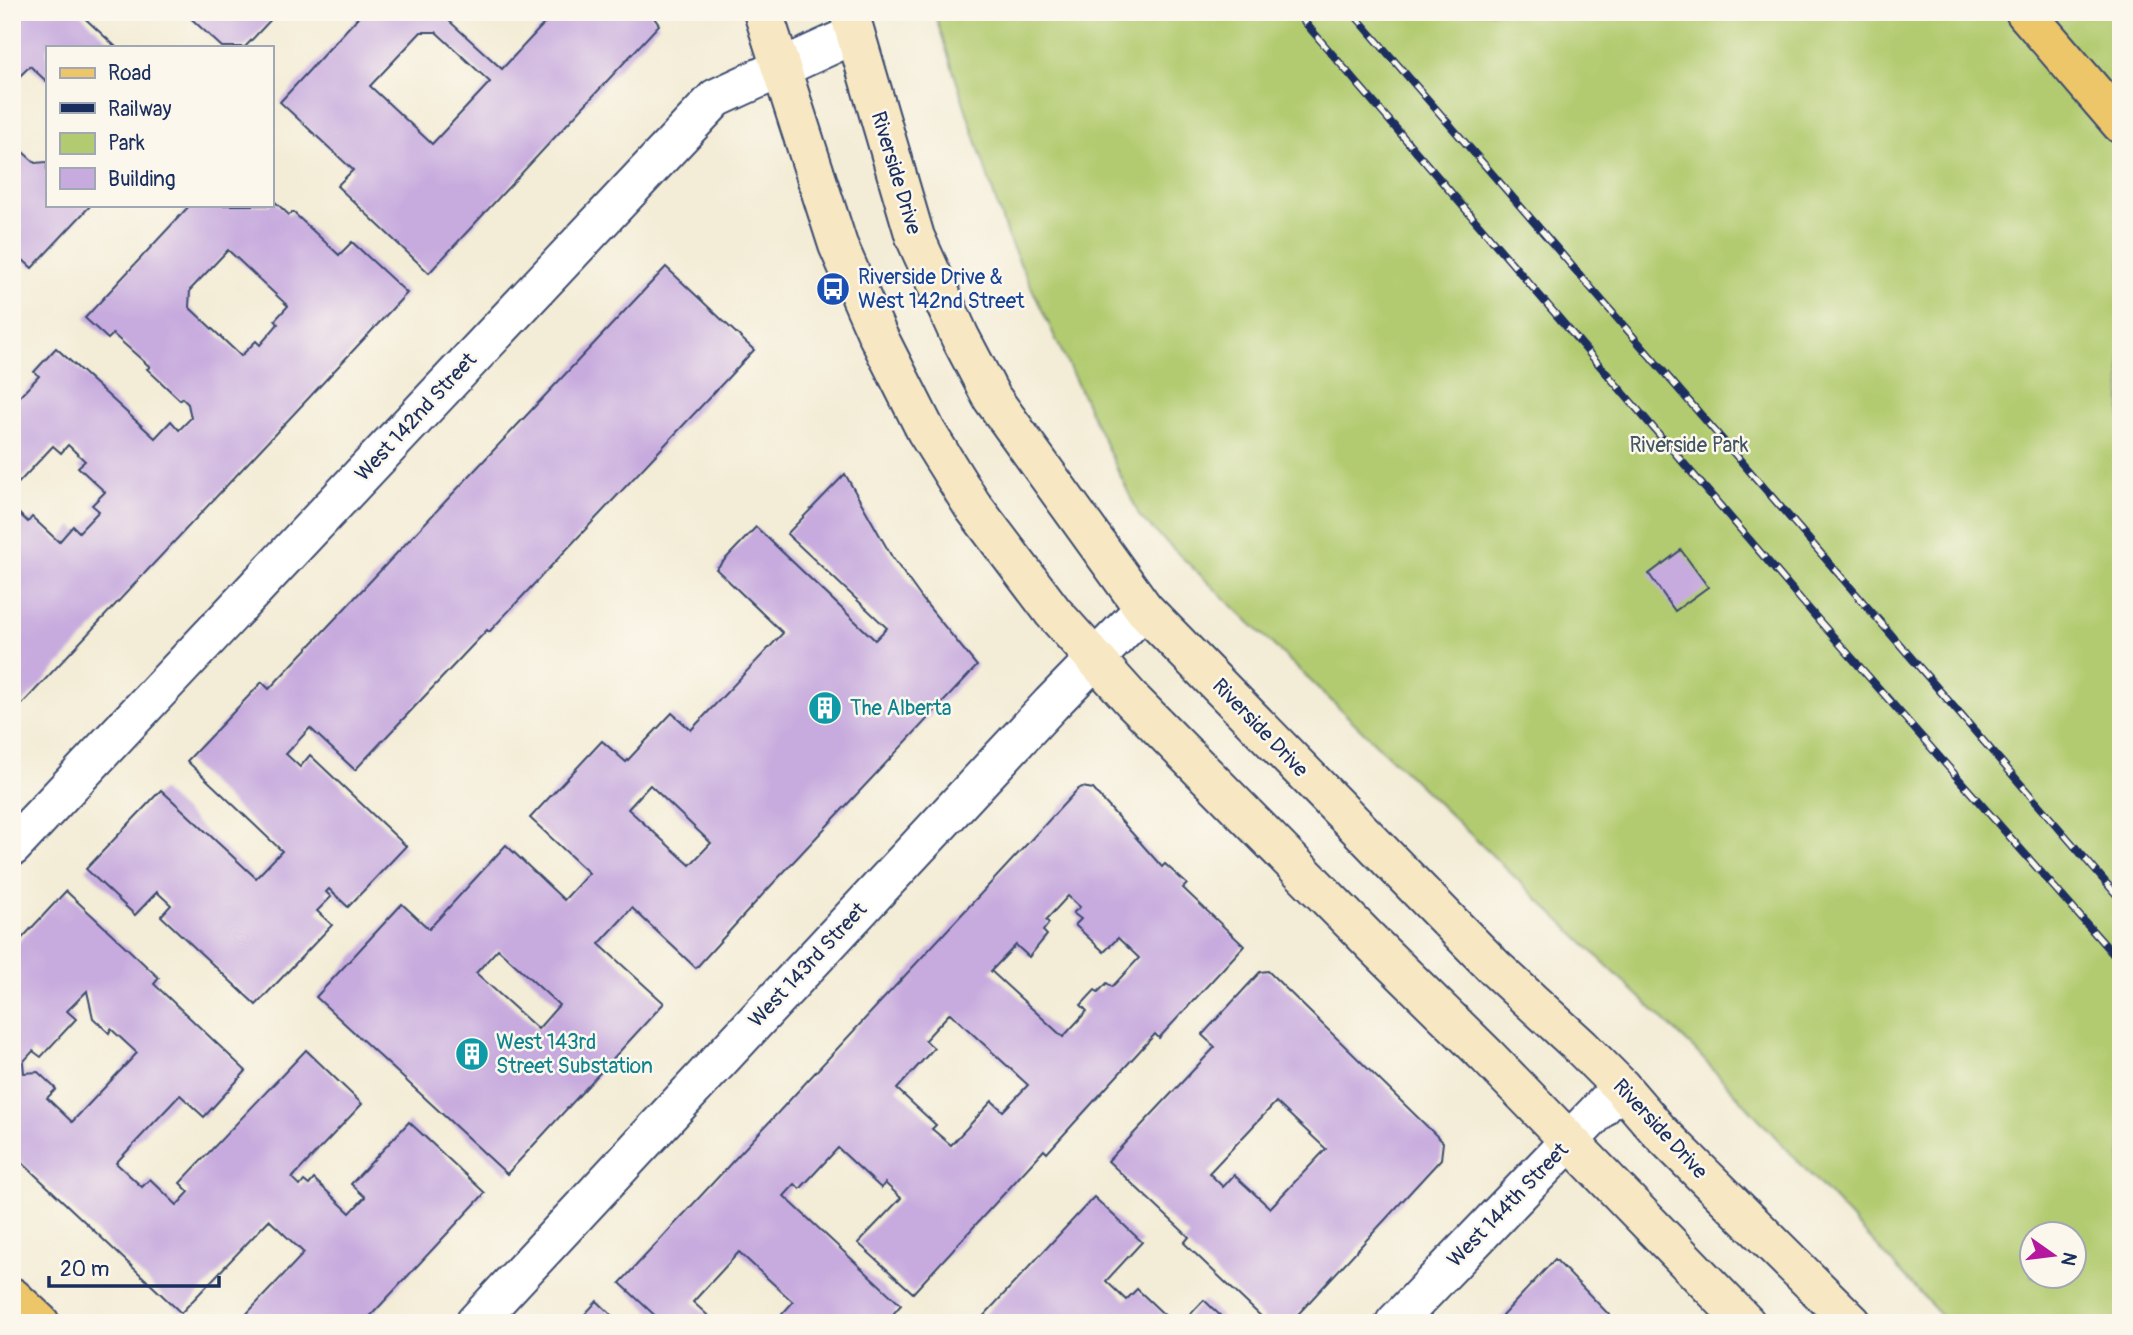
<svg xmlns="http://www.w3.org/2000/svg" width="2133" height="1335" viewBox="0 0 2133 1335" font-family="Pangolin,sans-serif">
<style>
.green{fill:#b2cb70;stroke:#667d67;stroke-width:2;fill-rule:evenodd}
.building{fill:#c7abde;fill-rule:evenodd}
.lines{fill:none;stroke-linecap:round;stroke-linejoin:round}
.minor-casing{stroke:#3b4b70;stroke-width:42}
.secondary-casing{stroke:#3b4b70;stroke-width:42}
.primary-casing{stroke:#3b4b70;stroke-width:42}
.motorway-casing{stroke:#3b4b70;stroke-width:42}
.minor{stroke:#fff;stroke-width:38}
.secondary{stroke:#f7e8c3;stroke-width:38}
.primary{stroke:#ecc669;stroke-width:38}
.motorway{stroke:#ecc669;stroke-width:38}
.rail-casing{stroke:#1b2f5e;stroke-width:8}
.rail{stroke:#fbf7ec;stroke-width:5;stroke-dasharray:16;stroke-linecap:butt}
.labels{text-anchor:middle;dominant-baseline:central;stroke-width:5;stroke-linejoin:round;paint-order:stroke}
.street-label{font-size:21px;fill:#1b2f5e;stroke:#fbf7ec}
.transit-label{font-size:21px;fill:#164399;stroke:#fbf7ec;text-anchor:start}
.park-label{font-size:21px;fill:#415662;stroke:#fbf7ec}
.culture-label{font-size:21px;fill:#0d838f;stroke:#fbf7ec;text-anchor:start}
</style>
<rect width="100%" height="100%" fill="#fbf7ec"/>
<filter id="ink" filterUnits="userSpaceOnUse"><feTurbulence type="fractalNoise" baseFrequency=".0143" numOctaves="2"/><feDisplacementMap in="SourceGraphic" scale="14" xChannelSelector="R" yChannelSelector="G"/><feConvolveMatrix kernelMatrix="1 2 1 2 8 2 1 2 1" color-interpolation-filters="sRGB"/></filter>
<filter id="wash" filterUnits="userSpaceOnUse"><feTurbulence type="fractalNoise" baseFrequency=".00686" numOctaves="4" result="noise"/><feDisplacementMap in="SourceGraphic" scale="28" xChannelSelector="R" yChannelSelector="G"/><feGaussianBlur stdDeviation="1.57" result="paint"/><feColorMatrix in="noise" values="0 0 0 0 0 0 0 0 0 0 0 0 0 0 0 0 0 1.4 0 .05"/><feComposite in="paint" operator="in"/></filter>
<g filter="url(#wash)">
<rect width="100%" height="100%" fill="#f3ecd6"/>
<path class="green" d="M 934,12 L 2121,12 L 2121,1323 L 1948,1323 L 1695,1050 L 1140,517 L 1008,238 ZM 2032,1234 L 2074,1234 L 2074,1276 L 2032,1276 Z"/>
<g id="blocks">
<g class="building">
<path d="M 12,12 L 78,12 L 116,47 L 47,47 L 47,82 L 30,66 L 15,81 L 12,79 Z"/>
<path d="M 184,12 L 278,12 L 245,47 L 222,47 Z"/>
<path d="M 363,12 L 445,12 L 448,20 L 502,69 L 555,12 L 650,12 L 659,25 L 429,273 L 337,186 L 353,170 L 280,102 ZM 421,32 L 436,32 L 490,82 L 432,144 L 370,86 Z"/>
<path d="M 12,142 L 35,163 L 47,162 L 47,205 L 91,205 L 32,268 L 12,250 L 12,244 L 16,240 L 12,237 Z"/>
<path d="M 271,198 L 289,215 L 293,212 L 339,255 L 352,242 L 407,293 L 12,715 L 12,590 L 19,583 L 12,577 L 12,507 L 28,522 L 32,517 L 59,542 L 73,526 L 79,532 L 99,511 L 92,505 L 105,492 L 78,467 L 85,461 L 68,445 L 61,453 L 53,446 L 12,490 L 12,405 L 39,376 L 34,372 L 56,348 L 155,438 L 171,421 L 179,430 L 191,418 L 188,404 L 182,398 L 180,400 L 147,369 L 150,367 L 113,334 L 108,339 L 85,318 L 190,205 L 271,205 ZM 228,250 L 288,306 L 275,320 L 278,324 L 260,345 L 256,341 L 241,356 L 189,307 L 190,290 Z"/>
<path d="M 666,267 L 754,350 L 489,632 L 487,630 L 355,770 L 310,728 L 286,754 L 300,767 L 310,755 L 406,846 L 348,907 L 329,889 L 326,892 L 331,897 L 317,911 L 332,925 L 256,1005 L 161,916 L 171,905 L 157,892 L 135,915 L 86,869 L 161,790 L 256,878 L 282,851 L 187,761 L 262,682 L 269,689 Z"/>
<path d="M 845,474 L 892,557 L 923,600 L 977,666 L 765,892 L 696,968 L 632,908 L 599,944 L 664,1003 L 507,1174 L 316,997 L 402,904 L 429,929 L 506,845 L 564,900 L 589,873 L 530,818 L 602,741 L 626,762 L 672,713 L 691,730 L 783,633 L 716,569 L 756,527 L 875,640 L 887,628 L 787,534 ZM 650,785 L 711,843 L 690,865 L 628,809 ZM 498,949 L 559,1005 L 538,1029 L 476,973 Z"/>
<path d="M 1681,550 L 1708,587 L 1675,611 L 1649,574 Z"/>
<path d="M 1082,787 L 1093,789 L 1162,867 L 1165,864 L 1187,884 L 1183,888 L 1244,946 L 1159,1038 L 1155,1034 L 1047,1153 L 1044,1150 L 913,1293 L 858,1243 L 901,1198 L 885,1183 L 881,1188 L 838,1148 L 800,1189 L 795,1184 L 784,1196 L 901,1305 L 885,1323 L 774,1323 L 793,1302 L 739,1252 L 693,1302 L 716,1323 L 663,1323 L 620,1283 L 1077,790 ZM 1068,896 L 1080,907 L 1073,913 L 1081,919 L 1075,925 L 1104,952 L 1118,938 L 1139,958 L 1112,987 L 1107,983 L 1098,992 L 1095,990 L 1081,1005 L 1087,1011 L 1063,1037 L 991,971 L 1016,945 L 1029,957 L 1047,935 L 1043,931 L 1049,923 L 1046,920 ZM 950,1013 L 1028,1085 L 1003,1111 L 992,1101 L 951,1145 L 932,1129 L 936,1125 L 897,1089 L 934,1048 L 925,1040 Z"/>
<path d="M 66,891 L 159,978 L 154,984 L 246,1071 L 204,1117 L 180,1095 L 116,1163 L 142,1187 L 150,1179 L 177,1205 L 189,1192 L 180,1183 L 306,1050 L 362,1104 L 292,1178 L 300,1186 L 304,1181 L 309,1185 L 314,1179 L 350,1213 L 365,1197 L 351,1184 L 409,1122 L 485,1193 L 364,1323 L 238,1323 L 304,1253 L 269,1220 L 181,1313 L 12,1153 L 12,949 ZM 87,991 L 93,1018 L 109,1033 L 111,1029 L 137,1053 L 72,1122 L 47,1098 L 56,1089 L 38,1072 L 24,1073 L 23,1062 L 33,1051 L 41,1057 L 76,1019 L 67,1011 Z"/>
<path d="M 1268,971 L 1443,1142 L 1441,1159 L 1290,1323 L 1268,1323 L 1184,1243 L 1189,1237 L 1108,1161 L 1215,1047 L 1202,1035 L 1260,972 ZM 1276,1102 L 1326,1149 L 1270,1208 L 1234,1175 L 1223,1187 L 1209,1173 Z"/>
<path d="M 1094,1197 L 1142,1242 L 1106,1281 L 1126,1300 L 1137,1289 L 1173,1323 L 977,1323 Z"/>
<path d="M 1555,1259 L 1617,1323 L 1507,1323 L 1501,1317 Z"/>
<path d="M 1204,1300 L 1228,1323 L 1182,1323 Z"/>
<path d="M 597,1301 L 620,1323 L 577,1323 Z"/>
</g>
</g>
</g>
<g filter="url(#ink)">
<use href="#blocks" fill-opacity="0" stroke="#3b4b70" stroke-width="2"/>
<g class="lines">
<g class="minor-casing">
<g id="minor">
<path d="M 12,847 L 716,98 L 855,34"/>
<path d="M 475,1323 L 1051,704 L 1144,609"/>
<path d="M 1395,1323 L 1621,1087"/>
</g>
</g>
<g class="secondary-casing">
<g id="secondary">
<path d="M 763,12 L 838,245 L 878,336 L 926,431 L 972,505 L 1053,612 L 1133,701 L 1376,947 L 1487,1056 L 1746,1323"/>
<path d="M 849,12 L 915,237 L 960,337 L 992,398 L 1144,609 L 1495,968 L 1581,1047 L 1621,1087 L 1658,1130 L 1852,1323"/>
</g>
</g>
<g class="primary-casing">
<path id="primary" d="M 12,1297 L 40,1323"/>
</g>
<g class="motorway-casing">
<path id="motorway" d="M 2025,12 L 2121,124"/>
</g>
<use href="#minor" class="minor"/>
<use href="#secondary" class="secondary"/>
<use href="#primary" class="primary"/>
<use href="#motorway" class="motorway"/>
<g class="rail-casing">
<g id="rail">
<path d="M 1296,12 L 1815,616 L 2121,963"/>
<path d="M 1352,12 L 2121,900"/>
</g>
</g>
<use href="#rail" class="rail"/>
</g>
</g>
<defs>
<g id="bus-disc" transform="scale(1.75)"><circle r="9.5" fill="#1a4fb4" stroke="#fbf7ec"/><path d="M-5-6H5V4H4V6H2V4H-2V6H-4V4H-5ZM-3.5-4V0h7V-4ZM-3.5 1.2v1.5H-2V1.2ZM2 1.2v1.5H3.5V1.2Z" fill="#fff"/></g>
<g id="building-disc" transform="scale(1.75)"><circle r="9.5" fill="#0f9aa8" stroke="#fbf7ec"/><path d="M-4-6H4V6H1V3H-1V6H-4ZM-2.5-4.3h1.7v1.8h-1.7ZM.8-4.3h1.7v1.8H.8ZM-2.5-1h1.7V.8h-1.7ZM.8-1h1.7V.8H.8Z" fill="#fff"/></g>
</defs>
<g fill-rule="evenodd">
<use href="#bus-disc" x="833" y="289"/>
<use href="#building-disc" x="825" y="708"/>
<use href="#building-disc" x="472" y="1054"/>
</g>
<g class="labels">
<g class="street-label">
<text transform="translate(896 173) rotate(73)">Riverside Drive</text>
<text transform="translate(416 417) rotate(-47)">West 142nd Street</text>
<text transform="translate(1260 728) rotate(46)">Riverside Drive</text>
<text transform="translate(808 965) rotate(-47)">West 143rd Street</text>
<text transform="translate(1660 1129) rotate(47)">Riverside Drive</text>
<text transform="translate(1508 1205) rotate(-46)">West 144th Street</text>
</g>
<g class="transit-label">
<text x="858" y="277">Riverside Drive &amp;<tspan x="858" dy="24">West 142nd Street</tspan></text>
</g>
<g class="park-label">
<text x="1689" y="445">Riverside Park</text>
</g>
<g class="culture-label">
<text x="850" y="708">The Alberta</text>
<text x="496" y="1042">West 143rd<tspan x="496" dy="24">Street Substation</tspan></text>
</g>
</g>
<rect width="2133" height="1335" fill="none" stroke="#fbf7ec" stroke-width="42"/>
<rect x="46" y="46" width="228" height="161" fill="#fbf7ec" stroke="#a1a7b3" stroke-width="2"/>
<rect x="60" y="68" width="35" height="10" fill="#ecc669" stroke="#a1a7b3" stroke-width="2"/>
<text x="108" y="80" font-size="21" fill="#1b2f5e">Road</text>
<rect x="60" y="103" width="35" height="10" fill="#1b2f5e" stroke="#a1a7b3" stroke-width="2"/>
<text x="108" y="116" font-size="21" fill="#1b2f5e">Railway</text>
<rect x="60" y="133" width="35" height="21" fill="#b2cb70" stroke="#a1a7b3" stroke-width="2"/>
<text x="108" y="150" font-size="21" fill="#1b2f5e">Park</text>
<rect x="60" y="168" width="35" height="21" fill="#c7abde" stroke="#a1a7b3" stroke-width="2"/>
<text x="108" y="186" font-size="21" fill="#1b2f5e">Building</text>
<g transform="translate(2053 1255) rotate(104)"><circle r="33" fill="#fbf7ec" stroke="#a1a7b3" stroke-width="2"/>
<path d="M0-5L12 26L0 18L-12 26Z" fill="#b5179e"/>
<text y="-10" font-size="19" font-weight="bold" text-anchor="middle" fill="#1b2f5e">N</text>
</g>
<path d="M49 1276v10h170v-10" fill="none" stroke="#1b2f5e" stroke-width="3.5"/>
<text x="60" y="1276" font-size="21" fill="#1b2f5e" stroke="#fbf7ec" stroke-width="5" paint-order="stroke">20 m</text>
</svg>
